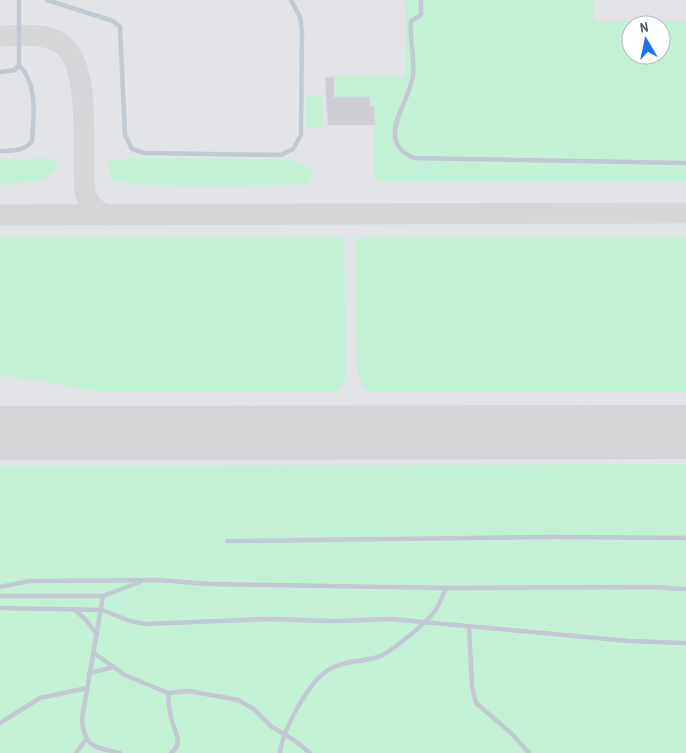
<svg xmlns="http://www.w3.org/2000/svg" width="686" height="753" viewBox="0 0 686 753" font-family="'Archivo Narrow',sans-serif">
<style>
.airport{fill:#e2e4e7;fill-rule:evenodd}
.green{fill:#c3f1d5;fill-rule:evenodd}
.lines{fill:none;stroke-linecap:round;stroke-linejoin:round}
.taxiway{stroke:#d5d6d8;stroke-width:21}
.runway{stroke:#d5d6d8;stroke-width:54}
.building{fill:#cdcfd5;stroke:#d7d9de}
.service{stroke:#c1cad2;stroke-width:4.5}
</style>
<rect width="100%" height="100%" fill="#f5f3f3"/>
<path class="airport" d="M 0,0 L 686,0 L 686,753 L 0,753 ZM 631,25 L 661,25 L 661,55 L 631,55 Z"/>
<g class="green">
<path d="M 405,0 L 594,0 L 594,21 L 686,21 L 686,181 L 379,182 L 374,172 L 374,105 L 372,105 L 371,97 L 335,97 L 335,76 L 406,77 ZM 631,25 L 661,25 L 661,55 L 631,55 Z"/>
<path d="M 306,95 L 322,95 L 323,127 L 306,127 Z"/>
<path d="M 0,158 L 8,160 L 51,158 L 56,162 L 56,170 L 42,180 L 0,185 Z"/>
<path d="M 133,158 L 291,159 L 312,169 L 312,174 L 308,184 C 278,184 125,190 110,178 L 109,161 Z"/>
<path d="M 0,238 L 344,238 L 346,370 L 343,383 L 336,392 L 100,392 L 0,374 Z"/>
<path d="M 355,238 L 686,238 L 686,392 L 369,392 L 361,383 L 357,371 Z"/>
<path d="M 686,464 L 686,753 L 0,753 L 0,466 Z"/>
</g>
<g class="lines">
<g class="taxiway">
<path d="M 0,36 C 19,36 40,33 57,41 C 95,59 80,155 85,191 C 88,204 95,211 108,215"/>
<path d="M 0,215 L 686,213"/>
<path d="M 0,416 L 54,427 L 142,433"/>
</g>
<path class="runway" d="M 0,433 L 686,432"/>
</g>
<path class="building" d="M 334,77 L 334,97 L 370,97 L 370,106 L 374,106 L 375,125 L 328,125 L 325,78 Z"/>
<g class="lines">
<g class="service">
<path d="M 47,0 L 113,21 L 120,27 L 125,135 L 132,149 L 144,153 L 281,155 L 293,149 L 301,135 L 302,30 L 300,17 L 291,0"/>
<path d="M 421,0 L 421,15 L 411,21 C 409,39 415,57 413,75 C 410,103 373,141 414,158 L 686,163"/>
<path d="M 0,72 L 15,70 L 19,65"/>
<path d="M 0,151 C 13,150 24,152 32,141 C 34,115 38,84 19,65 L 19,0"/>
<path d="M 227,541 L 554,537 L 686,538"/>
<path d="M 0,587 L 29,581 L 158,580 L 209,584 L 446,588"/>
<path d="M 0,596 L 103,596"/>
<path d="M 0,608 L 102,610 L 130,621 L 145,624 L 266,619 L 335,621 L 391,619 L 629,641 L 686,643"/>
<path d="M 74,609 L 86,620 L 97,635"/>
<path d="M 469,627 L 472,686 L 476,703 L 511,733 L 529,753"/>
<path d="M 94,653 L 125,675 L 168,693 L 189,691 L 238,700 L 254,709 L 272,727 L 294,740 L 310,753"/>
<path d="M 89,673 L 114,667"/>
<path d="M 168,693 C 169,702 169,712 172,721 C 175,733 184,743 171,753"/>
<path d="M 0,723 L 40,698 L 87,688"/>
<path d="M 76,753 L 86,739"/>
<path d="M 120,753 C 95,747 84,748 82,719 L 103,596 L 140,582"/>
<path d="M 280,753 C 282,731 310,679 330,669 C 345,660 362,662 378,657 C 390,653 423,625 432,615 C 439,607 442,597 446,588 L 651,587 L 686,589"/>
</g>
</g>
<g transform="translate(646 40) rotate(351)"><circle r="24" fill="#ffffff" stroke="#b7bbc0"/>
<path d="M0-4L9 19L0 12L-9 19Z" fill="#1a73e8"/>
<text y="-8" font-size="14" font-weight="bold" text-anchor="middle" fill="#4a5661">N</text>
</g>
</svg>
